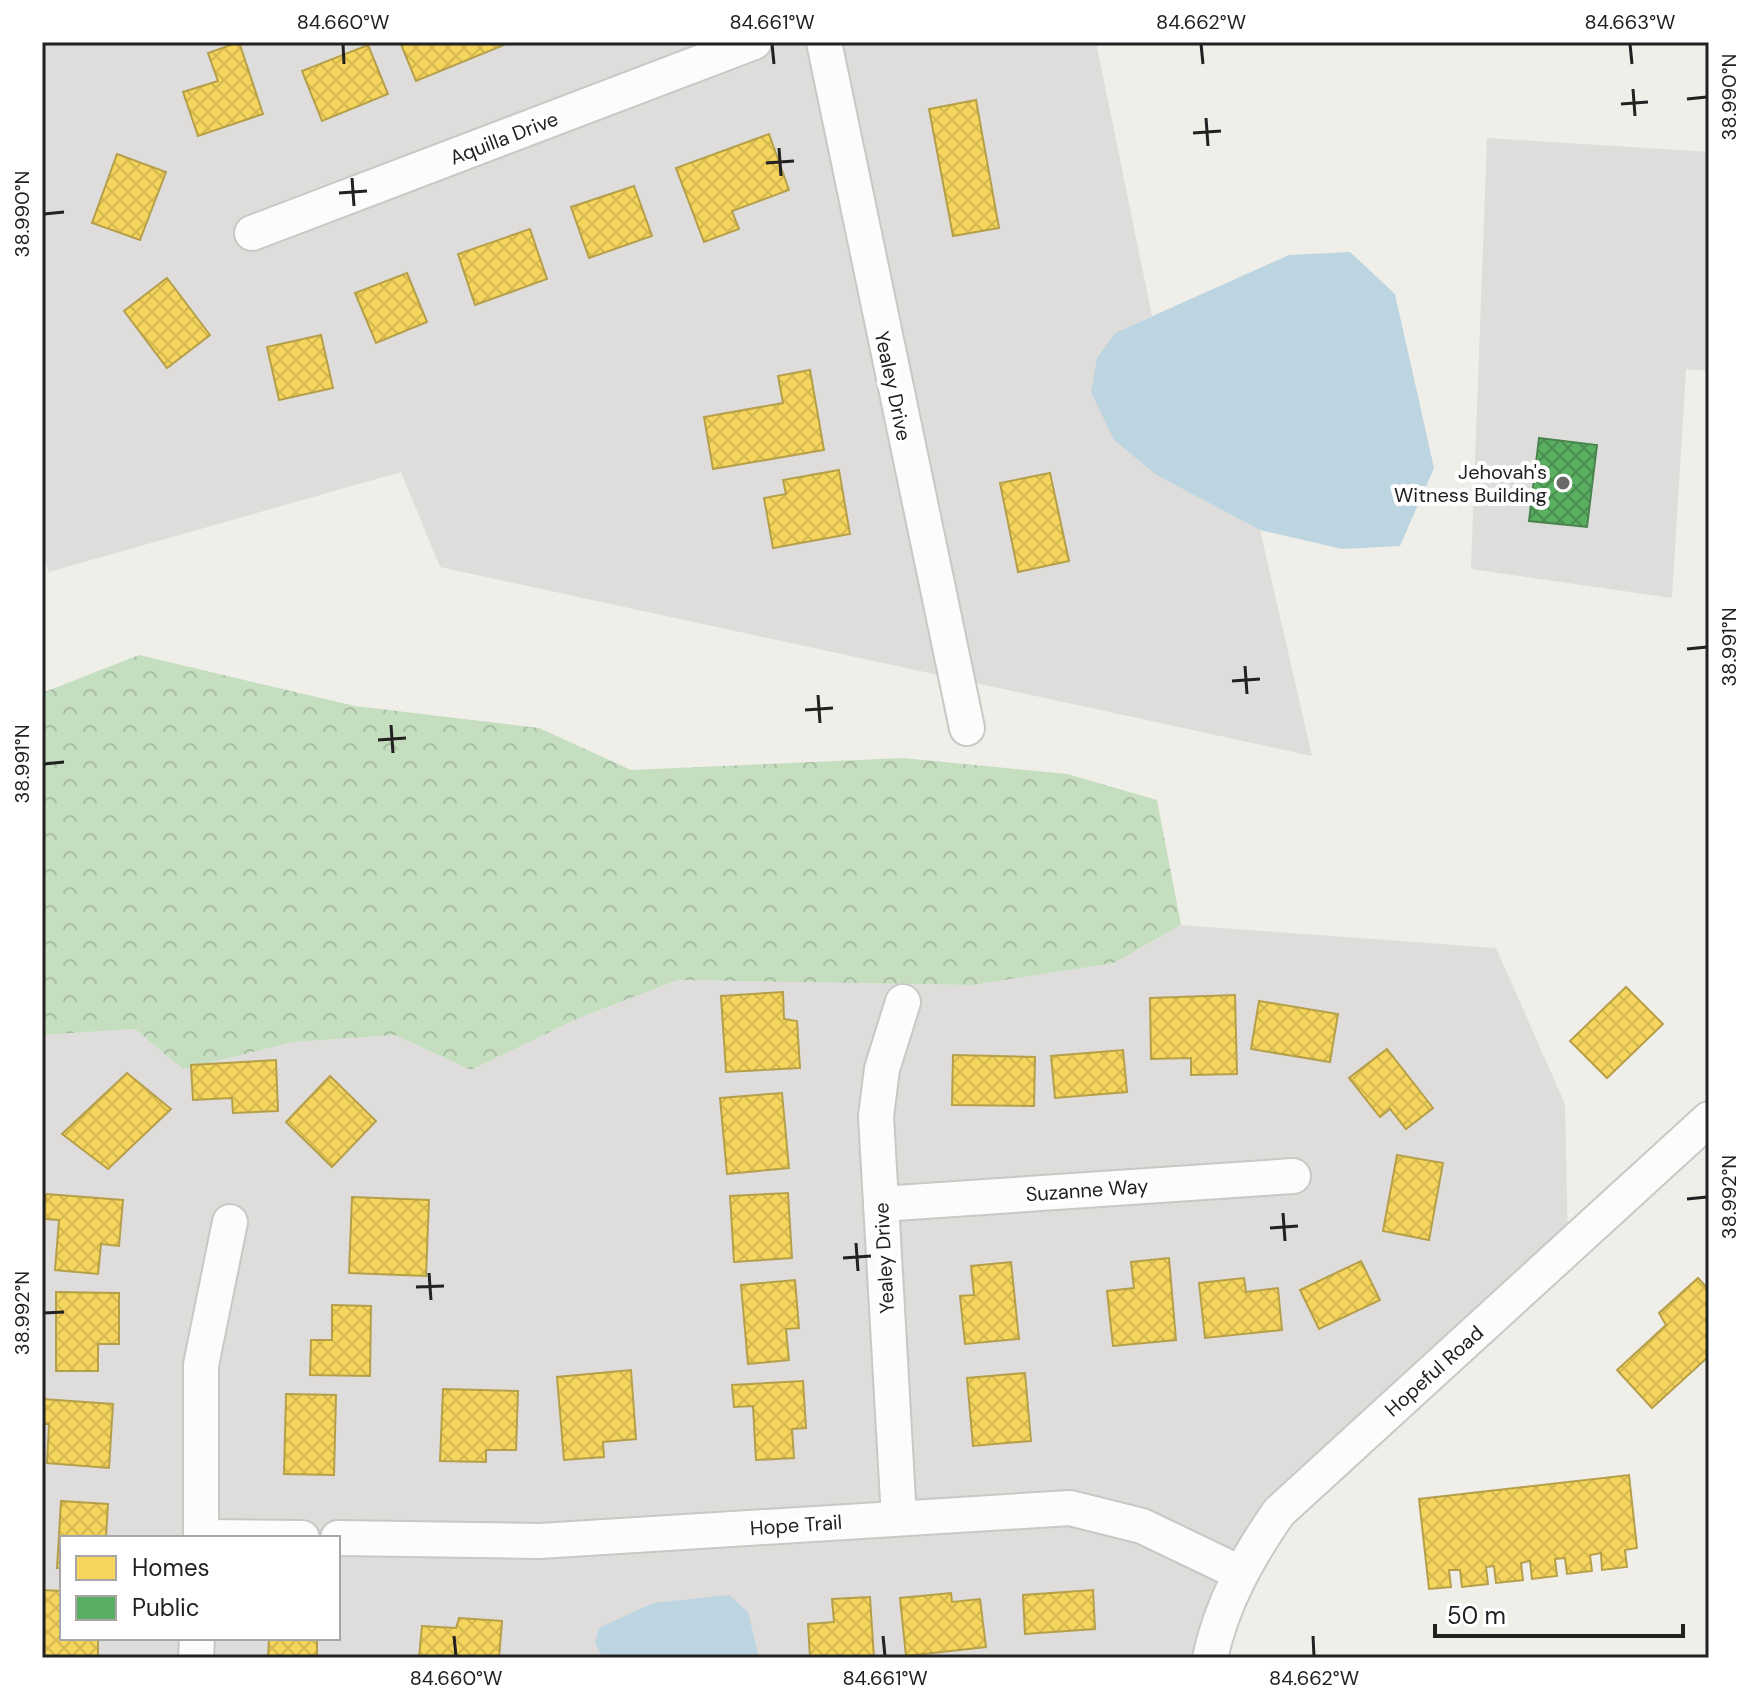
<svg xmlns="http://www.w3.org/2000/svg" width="1751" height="1700" viewBox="0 0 1751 1700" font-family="'DM Sans',sans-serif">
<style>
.residential{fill:#dedddb;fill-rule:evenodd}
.religious{fill:#dddddb}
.forest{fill:url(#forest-crowns)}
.water{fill:#bdd4e1}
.homes{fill:url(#homes-cross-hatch);stroke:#b69f4a;stroke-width:2}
.public{fill:url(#public-cross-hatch);stroke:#49844e;stroke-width:2}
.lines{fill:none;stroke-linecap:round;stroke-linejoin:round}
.minor-casing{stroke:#c8c8c5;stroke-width:38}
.minor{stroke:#fdfcfc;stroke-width:34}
.ticks{fill:none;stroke:#212121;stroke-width:3}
.poi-dot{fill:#696967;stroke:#fff;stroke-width:3}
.labels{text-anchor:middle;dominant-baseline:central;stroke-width:8;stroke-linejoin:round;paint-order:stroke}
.street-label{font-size:20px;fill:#212121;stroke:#fff}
.poi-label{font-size:20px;fill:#212121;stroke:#fff;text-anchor:end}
.neatline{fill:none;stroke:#212121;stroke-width:3}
.ticks-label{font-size:20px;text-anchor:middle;fill:#212121}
</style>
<defs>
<pattern id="forest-crowns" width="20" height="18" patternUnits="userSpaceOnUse" patternTransform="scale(2)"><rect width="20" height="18" fill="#c5debf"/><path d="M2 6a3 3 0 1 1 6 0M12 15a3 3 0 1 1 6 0" fill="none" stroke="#a9bea4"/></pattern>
<pattern id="homes-cross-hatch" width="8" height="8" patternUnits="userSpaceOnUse" patternTransform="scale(2)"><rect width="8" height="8" fill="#f6d55c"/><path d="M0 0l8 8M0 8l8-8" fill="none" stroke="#d3b750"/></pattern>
<pattern id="public-cross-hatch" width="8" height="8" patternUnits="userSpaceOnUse" patternTransform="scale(2)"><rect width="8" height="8" fill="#5aae61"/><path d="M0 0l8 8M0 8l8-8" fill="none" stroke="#4a8d50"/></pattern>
</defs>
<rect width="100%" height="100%" fill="#efeee9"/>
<g class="residential">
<path d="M 42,42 L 1096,42 L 1152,316 L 1115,333 L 1158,476 L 1260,530 L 1312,756 L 440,567 L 401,472 L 49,572 L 42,553 Z"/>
<path d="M 1181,925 L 1496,948 L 1565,1104 L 1568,1248 L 1279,1512 L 1210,1658 L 42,1658 L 42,1035 L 135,1029 L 184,1069 L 294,1042 L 395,1035 L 471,1070 L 579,1018 L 678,980 L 972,985 L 1114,963 ZM 62,1538 L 338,1538 L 338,1638 L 62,1638 Z"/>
</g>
<path class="religious" d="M 1487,138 L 1709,152 L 1709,371 L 1686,369 L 1672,598 L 1471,569 Z"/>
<path class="forest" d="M 139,655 L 355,706 L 539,728 L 631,770 L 903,758 L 1067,774 L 1157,800 L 1181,925 L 1114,963 L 972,985 L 678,980 L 579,1018 L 471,1070 L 395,1035 L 294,1042 L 183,1069 L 135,1029 L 42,1035 L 42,693 Z"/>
<g class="water">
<path d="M 1350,252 L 1395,294 L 1434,468 L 1400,546 L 1342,549 L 1260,530 L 1158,476 L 1114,440 L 1091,392 L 1097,358 L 1115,333 L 1289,255 Z"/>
<path d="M 729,1595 L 748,1612 L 759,1658 L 603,1658 L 595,1643 L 599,1628 L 653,1603 Z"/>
</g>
<g class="homes">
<path d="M 239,42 L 263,114 L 198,136 L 183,92 L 218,81 L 208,53 Z"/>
<path d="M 400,42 L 503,42 L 504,45 L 416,81 Z"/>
<path d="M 368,45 L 388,94 L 322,121 L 302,71 Z"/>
<path d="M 976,100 L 999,228 L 953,236 L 929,109 Z"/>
<path d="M 769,134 L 789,190 L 732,211 L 739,229 L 704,242 L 676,168 Z"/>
<path d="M 117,154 L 166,172 L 140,240 L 92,223 Z"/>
<path d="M 634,186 L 652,236 L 589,258 L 571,207 Z"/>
<path d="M 530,229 L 547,279 L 475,305 L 458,254 Z"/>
<path d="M 407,273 L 427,322 L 376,343 L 355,293 Z"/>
<path d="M 167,278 L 210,335 L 167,368 L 124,311 Z"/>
<path d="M 321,335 L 333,388 L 279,400 L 267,347 Z"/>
<path d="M 810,370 L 824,450 L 713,469 L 704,417 L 783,403 L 778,376 Z"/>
<path d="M 839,470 L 850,534 L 773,548 L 764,498 L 786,494 L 783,480 Z"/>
<path d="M 1050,473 L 1069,561 L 1018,572 L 1000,483 Z"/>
<path d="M 1626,987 L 1663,1024 L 1607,1078 L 1570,1041 Z"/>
<path d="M 783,992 L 784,1019 L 797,1021 L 800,1068 L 726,1072 L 721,996 Z"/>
<path d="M 1235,995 L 1237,1074 L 1191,1075 L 1191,1058 L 1151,1059 L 1150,998 Z"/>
<path d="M 1259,1001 L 1338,1014 L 1330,1062 L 1251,1049 Z"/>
<path d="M 1387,1049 L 1433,1108 L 1406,1129 L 1390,1109 L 1380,1117 L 1349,1078 Z"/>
<path d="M 1123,1050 L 1127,1092 L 1055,1098 L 1051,1056 Z"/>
<path d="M 953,1055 L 1035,1057 L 1034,1106 L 952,1105 Z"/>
<path d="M 276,1060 L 278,1111 L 233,1113 L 232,1098 L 193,1100 L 191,1065 Z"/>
<path d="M 127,1073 L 171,1109 L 108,1169 L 62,1134 Z"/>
<path d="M 330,1076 L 376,1121 L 332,1167 L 286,1122 Z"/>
<path d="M 782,1093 L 789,1168 L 727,1174 L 720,1098 Z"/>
<path d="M 1397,1155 L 1443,1163 L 1429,1240 L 1383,1231 Z"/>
<path d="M 788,1193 L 792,1258 L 734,1262 L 730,1196 Z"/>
<path d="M 46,1194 L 123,1200 L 119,1246 L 101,1244 L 98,1274 L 55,1270 L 59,1220 L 44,1219 Z"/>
<path d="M 352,1197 L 429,1200 L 426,1276 L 349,1273 Z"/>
<path d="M 1169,1258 L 1176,1340 L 1113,1346 L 1107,1291 L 1134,1288 L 1131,1262 Z"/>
<path d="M 1361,1261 L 1380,1300 L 1319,1329 L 1300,1290 Z"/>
<path d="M 1011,1262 L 1019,1339 L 965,1344 L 960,1296 L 974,1295 L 971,1266 Z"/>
<path d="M 1244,1278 L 1246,1292 L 1278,1288 L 1282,1330 L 1205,1338 L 1199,1283 Z"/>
<path d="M 1698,1278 L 1709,1290 L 1709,1356 L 1652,1408 L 1617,1370 L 1666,1325 L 1659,1313 Z"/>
<path d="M 795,1280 L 799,1328 L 786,1329 L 789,1360 L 748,1364 L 741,1285 Z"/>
<path d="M 56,1292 L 119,1293 L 119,1344 L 98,1344 L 98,1371 L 56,1371 Z"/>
<path d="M 332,1305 L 371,1306 L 370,1376 L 310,1375 L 311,1340 L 332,1340 Z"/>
<path d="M 631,1370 L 636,1439 L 603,1442 L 604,1457 L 564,1460 L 557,1377 Z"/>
<path d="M 1025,1373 L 1031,1441 L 973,1446 L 967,1378 Z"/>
<path d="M 803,1381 L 806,1428 L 792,1429 L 794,1458 L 756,1460 L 753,1406 L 734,1407 L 732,1385 Z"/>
<path d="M 443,1389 L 518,1391 L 516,1450 L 486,1450 L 486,1462 L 440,1461 Z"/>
<path d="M 286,1394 L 336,1395 L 334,1475 L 284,1474 Z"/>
<path d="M 42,1399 L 113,1404 L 109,1468 L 47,1463 L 49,1424 L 42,1424 Z"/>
<path d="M 1629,1475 L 1637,1548 L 1625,1550 L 1627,1567 L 1602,1570 L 1601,1553 L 1590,1555 L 1592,1571 L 1567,1574 L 1565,1558 L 1555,1559 L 1557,1576 L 1532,1579 L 1530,1561 L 1521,1563 L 1523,1580 L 1496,1583 L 1494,1566 L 1486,1567 L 1488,1584 L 1462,1587 L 1460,1570 L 1449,1570 L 1451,1587 L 1429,1589 L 1419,1499 Z"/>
<path d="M 61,1501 L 108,1504 L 106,1538 L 62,1538 L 62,1568 L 57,1568 Z"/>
<path d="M 42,1590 L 62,1591 L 62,1638 L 98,1638 L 98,1658 L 42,1658 Z"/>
<path d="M 1093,1590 L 1095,1629 L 1025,1634 L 1023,1595 Z"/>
<path d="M 951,1593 L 952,1602 L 980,1599 L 986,1647 L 906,1656 L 900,1598 Z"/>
<path d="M 870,1597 L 874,1658 L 810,1658 L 808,1624 L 834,1622 L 832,1599 Z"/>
<path d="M 459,1618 L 502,1621 L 499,1658 L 419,1658 L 422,1626 L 456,1628 Z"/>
<path d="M 269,1638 L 317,1638 L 317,1658 L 268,1658 Z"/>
</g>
<path class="public" d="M 1539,438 L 1597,445 L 1587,527 L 1529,521 Z"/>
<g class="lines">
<g class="minor-casing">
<g id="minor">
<path d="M 824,42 L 967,728"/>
<path d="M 252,233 L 754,42"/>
<path d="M 881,1204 L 1293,1176"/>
<path d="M 899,1518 L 876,1116 L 882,1069 L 903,1002"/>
<path d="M 202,1537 L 302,1538"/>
<path d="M 201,1538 L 201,1365 L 230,1222"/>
<path d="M 338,1538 L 540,1541 L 1070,1508 L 1142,1526 L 1240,1573"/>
<path d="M 196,1658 L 197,1638"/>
<path d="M 1210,1658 C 1222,1603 1247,1558 1279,1512 L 1709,1119"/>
</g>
</g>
<use href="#minor" class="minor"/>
</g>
<path class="ticks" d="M 343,44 L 344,64M 772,44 L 774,64M 1201,44 L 1203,64M 1630,44 L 1632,64M 1633,89 L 1635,116M 1687,99 L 1707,97M 1621,104 L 1648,102M 1206,118 L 1208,146M 1193,133 L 1221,131M 779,148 L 781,176M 766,163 L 794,161M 352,178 L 354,206M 339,193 L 367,191M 44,214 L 64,212M 1687,649 L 1707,647M 1245,666 L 1247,694M 1232,681 L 1260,679M 818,695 L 820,723M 805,710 L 833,708M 391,725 L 393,753M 378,740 L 406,738M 44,764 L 64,762M 1687,1199 L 1707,1197M 1283,1213 L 1285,1241M 1270,1228 L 1298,1226M 856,1243 L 858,1271M 843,1258 L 871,1256M 429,1273 L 431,1300M 416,1287 L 444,1286M 44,1313 L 64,1312M 454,1636 L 456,1656M 883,1636 L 885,1656M 1313,1636 L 1314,1656"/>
<circle class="poi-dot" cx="1563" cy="483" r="8"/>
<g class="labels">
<g class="street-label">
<text transform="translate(504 138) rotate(-21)">Aquilla Drive</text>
<text transform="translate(893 386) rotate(78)">Yealey Drive</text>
<text transform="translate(1087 1190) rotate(-4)">Suzanne Way</text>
<text transform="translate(884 1258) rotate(-93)">Yealey Drive</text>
<text transform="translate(1434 1371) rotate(-42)">Hopeful Road</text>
<text transform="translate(796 1525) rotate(-4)">Hope Trail</text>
</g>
<g class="poi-label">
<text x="1547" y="472">Jehovah's<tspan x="1547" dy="23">Witness Building</tspan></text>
</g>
</g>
<rect width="1751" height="1700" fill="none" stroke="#ffffff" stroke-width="88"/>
<rect x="60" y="1536" width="280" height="104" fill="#ffffff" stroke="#a6a6a6" stroke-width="2"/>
<rect x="76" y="1556" width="40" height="24" fill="#f6d55c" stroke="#a6a6a6" stroke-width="2"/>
<text x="132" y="1576" font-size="24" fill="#212121">Homes</text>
<rect x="76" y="1596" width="40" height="24" fill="#5aae61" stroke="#a6a6a6" stroke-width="2"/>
<text x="132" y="1616" font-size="24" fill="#212121">Public</text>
<path d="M1435 1624v12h248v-12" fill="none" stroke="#212121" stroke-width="4"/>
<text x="1447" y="1624" font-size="24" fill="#212121" stroke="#ffffff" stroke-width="6" paint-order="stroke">50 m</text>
<rect x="44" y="44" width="1663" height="1612" class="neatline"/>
<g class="ticks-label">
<text x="343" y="29">84.660°W</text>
<text x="772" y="29">84.661°W</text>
<text x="1201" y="29">84.662°W</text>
<text x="1630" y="29">84.663°W</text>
<text transform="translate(1729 97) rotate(-90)" y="7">38.990°N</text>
<text transform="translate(22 214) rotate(-90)" y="7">38.990°N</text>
<text transform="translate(1729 647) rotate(-90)" y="7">38.991°N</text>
<text transform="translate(22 764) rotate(-90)" y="7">38.991°N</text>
<text transform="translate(1729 1197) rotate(-90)" y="7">38.992°N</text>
<text transform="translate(22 1313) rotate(-90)" y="7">38.992°N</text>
<text x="456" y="1685">84.660°W</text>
<text x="885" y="1685">84.661°W</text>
<text x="1314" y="1685">84.662°W</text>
</g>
</svg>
